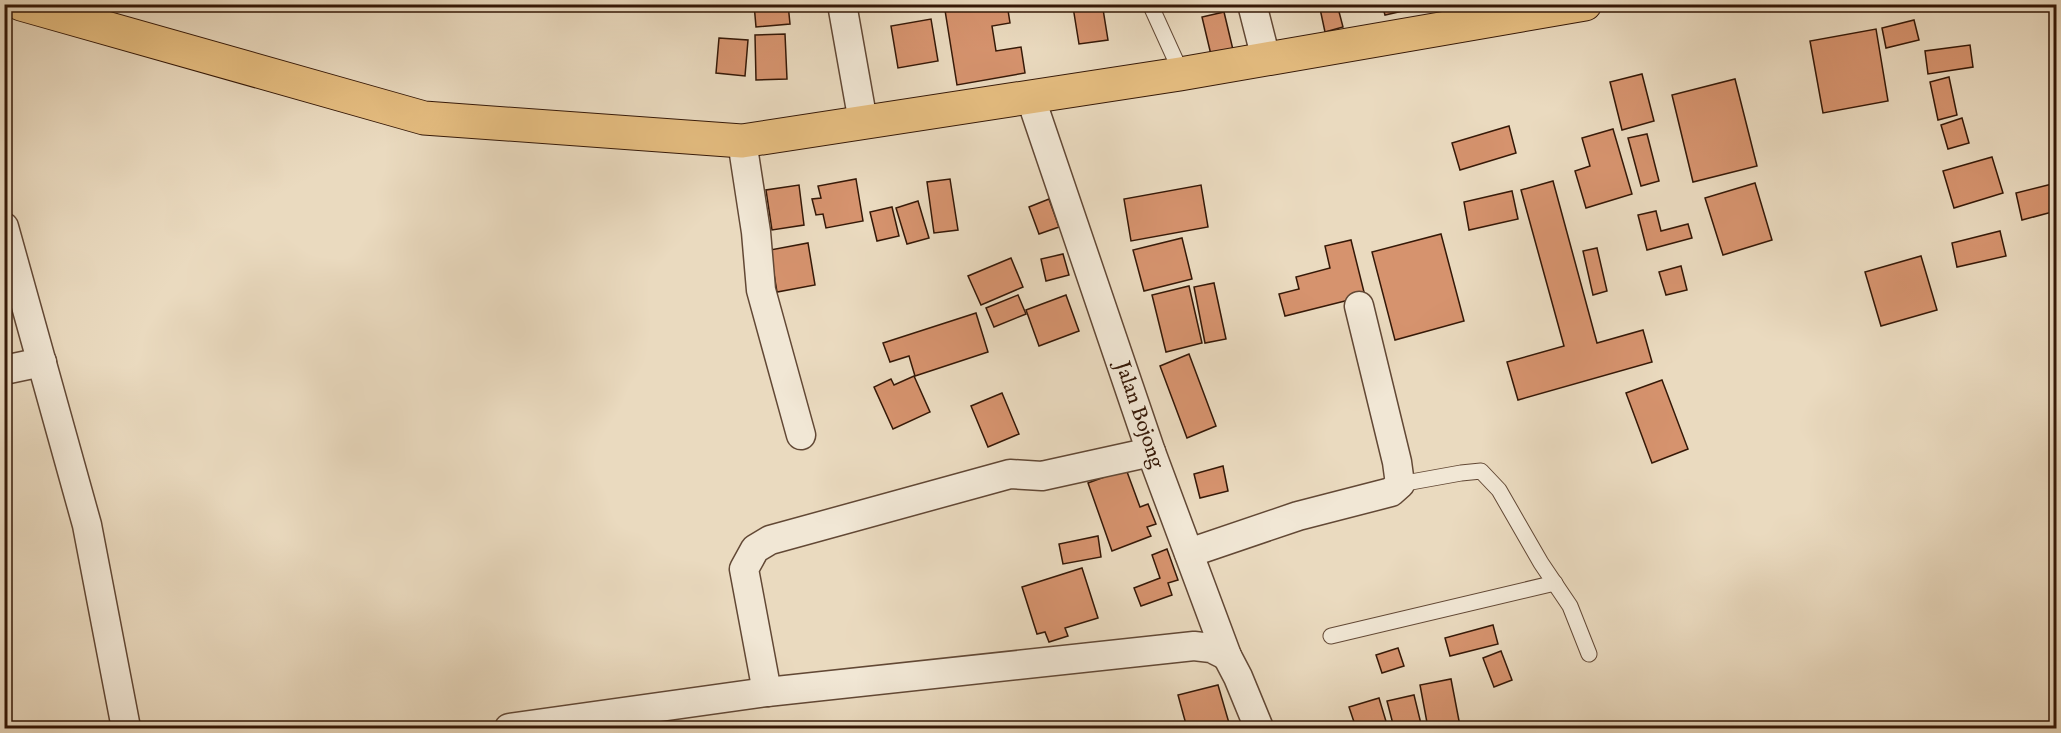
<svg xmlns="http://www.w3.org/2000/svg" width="2061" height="733" viewBox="0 0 2061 733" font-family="'IM FELL English',serif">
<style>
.building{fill:#d6936e;stroke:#351807;stroke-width:1.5}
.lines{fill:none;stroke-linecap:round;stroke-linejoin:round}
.lane-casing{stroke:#624835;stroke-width:17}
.street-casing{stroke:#624835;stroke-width:31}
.highway-casing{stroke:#351807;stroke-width:35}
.lane{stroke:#f1e7d5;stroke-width:15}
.street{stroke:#f1e7d5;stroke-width:28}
.highway{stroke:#e5bd80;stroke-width:33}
.labels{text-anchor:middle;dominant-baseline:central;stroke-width:4.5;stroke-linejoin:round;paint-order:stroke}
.street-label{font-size:21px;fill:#351807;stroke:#f1e7d5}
</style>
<rect width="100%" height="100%" fill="#eadabf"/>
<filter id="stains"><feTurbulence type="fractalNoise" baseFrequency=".00333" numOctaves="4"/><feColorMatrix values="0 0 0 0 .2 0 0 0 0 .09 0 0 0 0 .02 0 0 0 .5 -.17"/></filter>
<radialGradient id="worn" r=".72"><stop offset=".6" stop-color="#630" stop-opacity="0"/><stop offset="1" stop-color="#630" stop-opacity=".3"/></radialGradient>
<g class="building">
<path d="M 754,4 L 788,4 L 790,24 L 756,27 Z"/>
<path d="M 944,4 L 1007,4 L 1010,23 L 992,26 L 996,51 L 1021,47 L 1025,73 L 957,85 Z"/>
<path d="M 1059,4 L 1122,4 L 1122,6 L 1103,9 L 1108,40 L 1079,44 L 1073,7 L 1060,9 Z"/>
<path d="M 1319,4 L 1337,4 L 1343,27 L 1325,32 Z"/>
<path d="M 1382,4 L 1411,4 L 1412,9 L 1385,15 Z"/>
<path d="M 1224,12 L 1234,54 L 1212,59 L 1202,17 Z"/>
<path d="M 931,19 L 938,61 L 898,68 L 891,26 Z"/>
<path d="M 1914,20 L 1919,40 L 1886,48 L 1882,28 Z"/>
<path d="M 1876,29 L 1888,101 L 1823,113 L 1810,41 Z"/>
<path d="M 785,34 L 787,79 L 756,80 L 755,35 Z"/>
<path d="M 719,38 L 748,40 L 745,76 L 716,73 Z"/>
<path d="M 1970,45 L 1973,67 L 1928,74 L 1925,51 Z"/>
<path d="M 1642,74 L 1654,121 L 1622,130 L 1610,82 Z"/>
<path d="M 1949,77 L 1957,115 L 1938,120 L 1930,82 Z"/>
<path d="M 1735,79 L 1757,166 L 1693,182 L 1672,95 Z"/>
<path d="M 1962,118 L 1969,143 L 1948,149 L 1941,125 Z"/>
<path d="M 1509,126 L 1516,153 L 1460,170 L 1452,143 Z"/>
<path d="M 1613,129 L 1632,194 L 1586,208 L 1575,171 L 1590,166 L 1582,138 Z"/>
<path d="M 1647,134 L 1659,181 L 1641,186 L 1628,138 Z"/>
<path d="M 1992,157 L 2003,193 L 1954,208 L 1943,171 Z"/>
<path d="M 856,179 L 863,221 L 826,228 L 823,214 L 816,215 L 812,199 L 821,198 L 818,186 Z"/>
<path d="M 950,179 L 958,230 L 934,233 L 927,182 Z"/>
<path d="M 1553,181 L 1597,343 L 1643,330 L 1652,362 L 1518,400 L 1507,362 L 1564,346 L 1521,190 Z"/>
<path d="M 1755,183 L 1772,240 L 1723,255 L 1705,198 Z"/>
<path d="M 2056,183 L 2056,211 L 2022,220 L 2016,193 Z"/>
<path d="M 799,185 L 804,225 L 772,230 L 766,190 Z"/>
<path d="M 1201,185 L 1208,227 L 1131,241 L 1124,199 Z"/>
<path d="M 1512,191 L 1518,219 L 1469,230 L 1464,202 Z"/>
<path d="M 1049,199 L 1059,227 L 1039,234 L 1029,207 Z"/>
<path d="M 918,201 L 929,238 L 907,244 L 896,208 Z"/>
<path d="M 892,207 L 899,236 L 877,241 L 870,212 Z"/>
<path d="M 1656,211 L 1661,231 L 1688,224 L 1692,238 L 1647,250 L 1638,215 Z"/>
<path d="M 2000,231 L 2006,256 L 1957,267 L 1952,243 Z"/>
<path d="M 1441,234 L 1464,321 L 1395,340 L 1372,252 Z"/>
<path d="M 1182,238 L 1192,279 L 1144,291 L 1133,250 Z"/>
<path d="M 1351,240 L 1365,296 L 1285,316 L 1279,294 L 1299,289 L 1296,277 L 1330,268 L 1325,246 Z"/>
<path d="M 808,243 L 815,285 L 777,292 L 770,250 Z"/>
<path d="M 1597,248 L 1607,291 L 1593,295 L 1583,251 Z"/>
<path d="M 1063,254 L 1069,275 L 1046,281 L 1041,259 Z"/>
<path d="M 1921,256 L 1937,310 L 1881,326 L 1865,272 Z"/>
<path d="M 1011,258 L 1023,287 L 981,305 L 968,276 Z"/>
<path d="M 1681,266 L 1687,290 L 1666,295 L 1659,272 Z"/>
<path d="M 1214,283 L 1226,339 L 1205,343 L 1194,287 Z"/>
<path d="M 1189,286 L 1202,343 L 1166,352 L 1152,295 Z"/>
<path d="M 1018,295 L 1026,314 L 994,327 L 986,308 Z"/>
<path d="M 1066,295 L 1079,331 L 1039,346 L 1026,310 Z"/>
<path d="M 976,313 L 988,352 L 915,376 L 909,356 L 890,362 L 883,343 Z"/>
<path d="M 1189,354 L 1216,426 L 1187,438 L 1160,366 Z"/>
<path d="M 914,376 L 930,412 L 893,429 L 874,387 L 891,379 L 894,385 Z"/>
<path d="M 1662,380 L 1688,449 L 1652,463 L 1626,393 Z"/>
<path d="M 1002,393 L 1019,434 L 988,447 L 971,406 Z"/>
<path d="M 1223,466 L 1228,491 L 1200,498 L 1194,474 Z"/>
<path d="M 1126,469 L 1140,507 L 1148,504 L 1156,524 L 1147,527 L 1151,536 L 1112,551 L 1088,483 Z"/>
<path d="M 1098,536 L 1101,557 L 1063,564 L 1059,544 Z"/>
<path d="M 1167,549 L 1178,580 L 1168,583 L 1172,595 L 1141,606 L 1134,588 L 1160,578 L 1152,555 Z"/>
<path d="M 1082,568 L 1098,618 L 1065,628 L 1068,636 L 1049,642 L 1045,632 L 1037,634 L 1022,587 Z"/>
<path d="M 1493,625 L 1498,644 L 1450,656 L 1445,638 Z"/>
<path d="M 1398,648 L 1404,666 L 1382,673 L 1376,655 Z"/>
<path d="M 1501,651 L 1512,680 L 1494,687 L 1483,658 Z"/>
<path d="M 1451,679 L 1460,726 L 1447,728 L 1428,728 L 1420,685 Z"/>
<path d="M 1218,685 L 1229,723 L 1209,728 L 1187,728 L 1178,695 Z"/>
<path d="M 1414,695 L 1422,728 L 1394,728 L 1387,701 Z"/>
<path d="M 1379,698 L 1388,728 L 1356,728 L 1349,707 Z"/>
</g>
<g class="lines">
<g class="lane-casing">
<g id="lane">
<path d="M 1150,4 L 1175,59 L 1180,74"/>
<path d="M 1400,484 L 1461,473 L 1481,471 L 1499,490 L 1541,563 L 1570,606 L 1589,654"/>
<path d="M 1331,636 L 1555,583"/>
</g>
</g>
<g class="street-casing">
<g id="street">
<path d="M 842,4 L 863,122"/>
<path d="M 1252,4 L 1266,59"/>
<path d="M 1030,96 L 1151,452 L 1227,656 L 1238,677 L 1259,728"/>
<path d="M 742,141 L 756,232 L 761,290 L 801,435"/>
<path d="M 4,227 L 87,525 L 126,728"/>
<path d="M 4,370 L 42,362"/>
<path d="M 1189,553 L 1298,516 L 1391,492 L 1400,484 L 1397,462 L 1359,306"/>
<path d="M 767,692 L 744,569 L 755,549 L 770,540 L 1010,474 L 1042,476 L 1151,452"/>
<path d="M 509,728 L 767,692 L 1194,646 L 1211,648 L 1227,656"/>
</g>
</g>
<g class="highway-casing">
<path id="highway" d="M 21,4 L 424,118 L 742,141 L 1180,74 L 1585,4"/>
</g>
<use href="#lane" class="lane"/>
<use href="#street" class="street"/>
<use href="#highway" class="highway"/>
</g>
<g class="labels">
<g class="street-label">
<text transform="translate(1139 415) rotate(71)">Jalan Bojong</text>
</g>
</g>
<rect width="2061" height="733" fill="none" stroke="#eadabf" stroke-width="24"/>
<rect x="6" y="6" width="2049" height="721" fill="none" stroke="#351807" stroke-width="3"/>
<rect x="12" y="12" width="2037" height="709" fill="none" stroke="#351807" stroke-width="1.5"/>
<rect width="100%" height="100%" filter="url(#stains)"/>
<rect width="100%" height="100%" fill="url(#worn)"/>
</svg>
